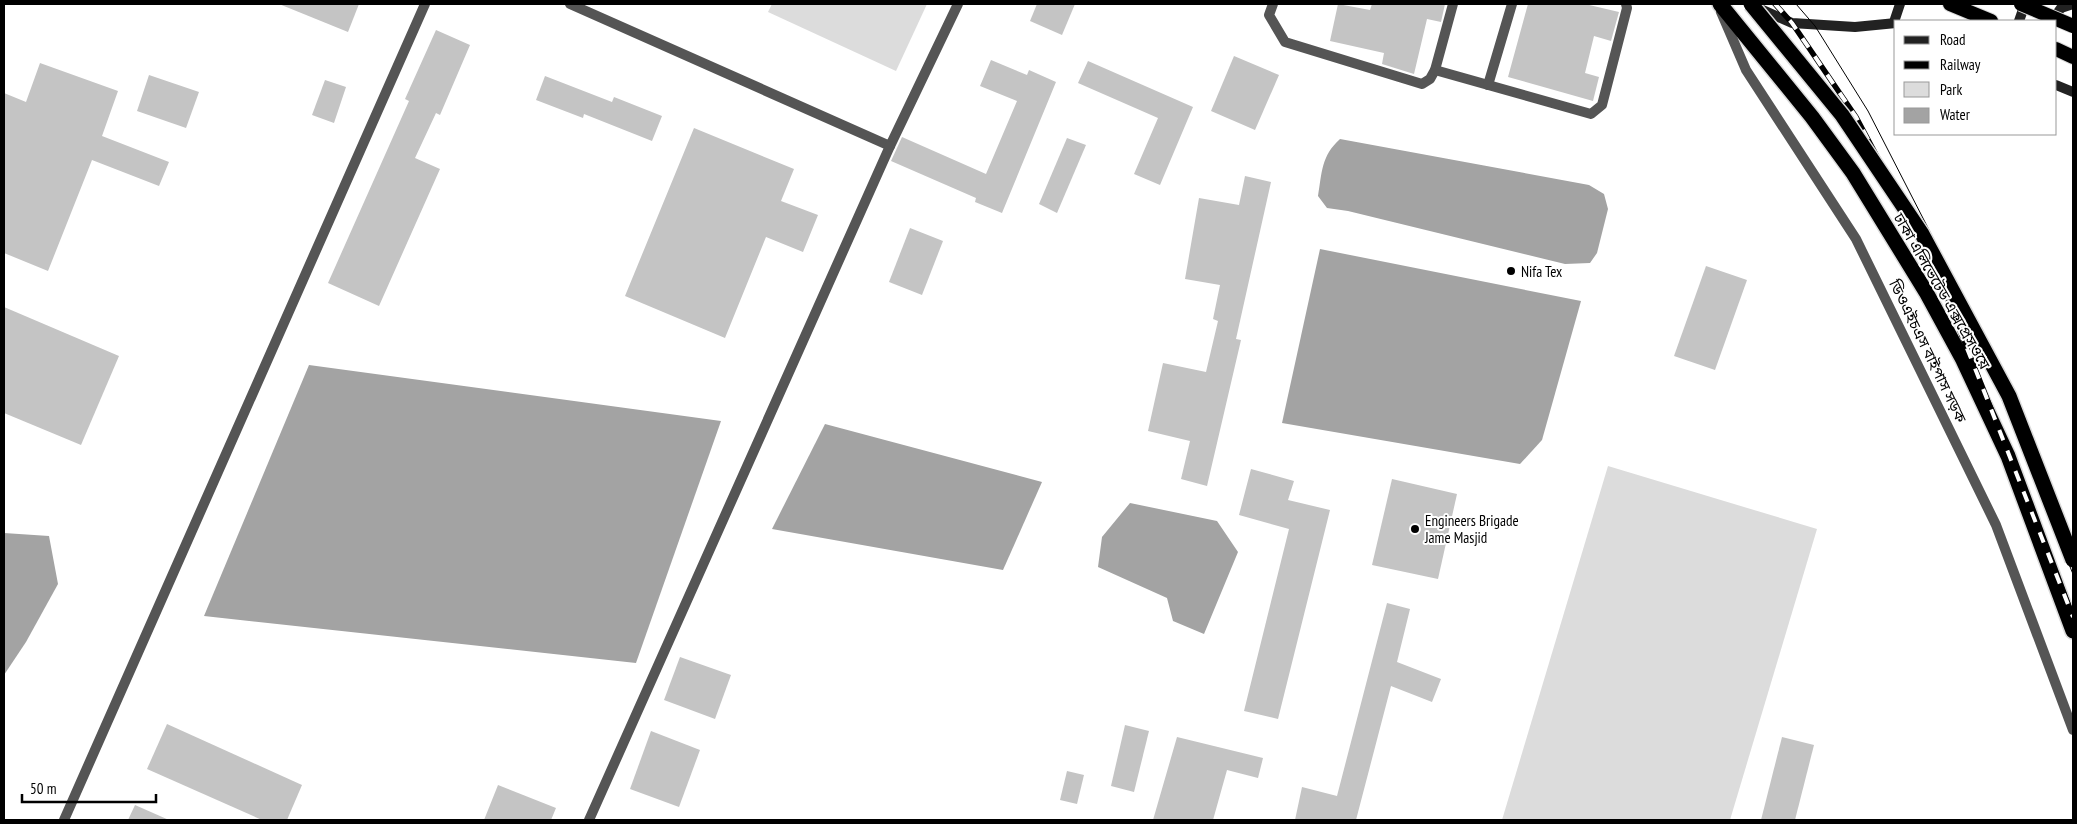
<svg xmlns="http://www.w3.org/2000/svg" width="2077" height="824" viewBox="0 0 2077 824" font-family="'PT Sans Narrow','Noto Sans Bengali',sans-serif">
<style>
.green{fill:#dcdcdc}
.water{fill:#a3a3a3}
.building{fill:#c4c4c4}
.lines{fill:none;stroke-linecap:round;stroke-linejoin:round}
.trunk-casing{stroke:#dbdbdb;stroke-width:16}
.motorway-casing{stroke:#dbdbdb;stroke-width:18}
.service{stroke:#555;stroke-width:10}
.minor{stroke:#555;stroke-width:10}
.tertiary{stroke:#555;stroke-width:10}
.secondary{stroke:#222;stroke-width:10}
.trunk{stroke:#000;stroke-width:14}
.motorway{stroke:#000;stroke-width:15}
.tram{stroke:#000;stroke-width:1}
.rail-casing{stroke:#000;stroke-width:5.5}
.rail{stroke:#fff;stroke-width:4;stroke-dasharray:11;stroke-linecap:butt}
.trunk-bridge-casing{stroke:#dbdbdb;stroke-width:16;stroke-linecap:butt}
.motorway-bridge-casing{stroke:#dbdbdb;stroke-width:18;stroke-linecap:butt}
.trunk-bridge{stroke:#000;stroke-width:14}
.motorway-bridge{stroke:#000;stroke-width:15}
.poi-dot{fill:#000;stroke:#fff;stroke-width:2}
.labels{text-anchor:middle;dominant-baseline:central;stroke-width:4;stroke-linejoin:round;paint-order:stroke}
.poi-label{font-size:15px;fill:#000;stroke:#fff;text-anchor:start}
.street-label{font-size:15px;fill:#000;stroke:#fff}
</style>
<rect width="100%" height="100%" fill="#fff"/>
<g class="green">
<path d="M 772,4 L 927,4 L 896,71 L 768,12 Z"/>
<path d="M 1608,466 L 1817,529 L 1730,820 L 1502,820 Z"/>
</g>
<g class="water">
<path d="M 1340,139 L 1589,185 L 1604,194 L 1608,209 L 1597,253 L 1590,263 L 1565,264 L 1348,211 L 1327,208 L 1318,196 C 1322,173 1321,156 1340,139 Z"/>
<path d="M 1320,249 L 1581,301 L 1542,440 L 1520,464 L 1282,423 Z"/>
<path d="M 309,365 L 721,421 L 636,663 L 204,616 Z"/>
<path d="M 825,424 L 1042,482 L 1003,570 L 772,529 Z"/>
<path d="M 1130,503 L 1217,521 L 1238,552 L 1204,634 L 1173,621 L 1167,598 L 1098,567 L 1102,537 Z"/>
<path d="M 4,533 L 49,536 L 58,584 L 26,642 L 4,675 Z"/>
</g>
<g class="building">
<path d="M 279,4 L 359,4 L 348,32 Z"/>
<path d="M 1037,4 L 1075,4 L 1062,35 L 1030,21 Z"/>
<path d="M 1338,4 L 1370,10 L 1372,4 L 1445,4 L 1441,22 L 1427,19 L 1414,74 L 1382,64 L 1384,53 L 1330,41 Z"/>
<path d="M 1528,4 L 1585,4 L 1619,12 L 1611,41 L 1594,36 L 1585,73 L 1599,77 L 1593,101 L 1508,77 Z"/>
<path d="M 436,30 L 470,45 L 440,115 L 436,113 L 415,158 L 440,169 L 379,306 L 328,283 L 409,101 L 405,99 Z"/>
<path d="M 1234,56 L 1279,75 L 1255,130 L 1211,111 Z"/>
<path d="M 991,60 L 1027,75 L 1029,70 L 1056,82 L 1002,213 L 975,202 L 976,198 L 891,161 L 902,137 L 986,174 L 1017,101 L 980,86 Z"/>
<path d="M 1088,61 L 1193,107 L 1160,185 L 1134,174 L 1158,118 L 1078,83 Z"/>
<path d="M 40,63 L 118,91 L 102,136 L 169,162 L 159,186 L 92,160 L 48,271 L 4,253 L 4,93 L 26,102 Z"/>
<path d="M 149,75 L 199,92 L 186,128 L 137,111 Z"/>
<path d="M 545,76 L 612,102 L 614,97 L 662,116 L 652,141 L 584,114 L 583,118 L 536,100 Z"/>
<path d="M 325,80 L 346,87 L 334,123 L 312,115 Z"/>
<path d="M 694,128 L 794,169 L 781,201 L 818,215 L 803,252 L 766,237 L 725,338 L 625,296 Z"/>
<path d="M 1067,138 L 1086,145 L 1057,213 L 1039,204 Z"/>
<path d="M 1245,176 L 1271,182 L 1236,339 L 1241,340 L 1207,486 L 1181,479 L 1190,441 L 1148,431 L 1163,363 L 1206,372 L 1218,321 L 1213,319 L 1220,285 L 1185,279 L 1199,198 L 1239,205 Z"/>
<path d="M 910,228 L 943,241 L 922,295 L 889,282 Z"/>
<path d="M 1706,266 L 1747,280 L 1715,370 L 1674,356 Z"/>
<path d="M 4,307 L 119,356 L 81,445 L 4,413 Z"/>
<path d="M 1251,469 L 1294,481 L 1288,500 L 1330,510 L 1278,719 L 1244,711 L 1289,529 L 1239,515 Z"/>
<path d="M 1392,479 L 1457,494 L 1438,579 L 1372,565 Z"/>
<path d="M 1387,603 L 1410,609 L 1397,662 L 1441,679 L 1432,702 L 1391,686 L 1356,820 L 1295,820 L 1302,787 L 1337,796 Z"/>
<path d="M 680,657 L 731,675 L 715,719 L 664,700 Z"/>
<path d="M 167,724 L 302,785 L 287,820 L 262,820 L 147,769 Z"/>
<path d="M 1125,725 L 1149,731 L 1134,792 L 1111,786 Z"/>
<path d="M 651,731 L 700,750 L 679,807 L 630,789 Z"/>
<path d="M 1177,737 L 1263,758 L 1258,778 L 1227,770 L 1213,820 L 1153,820 Z"/>
<path d="M 1782,737 L 1814,745 L 1795,820 L 1761,820 Z"/>
<path d="M 1067,771 L 1084,775 L 1077,804 L 1060,800 Z"/>
<path d="M 498,785 L 556,808 L 551,820 L 484,820 Z"/>
<path d="M 135,805 L 169,820 L 128,820 Z"/>
</g>
<g class="lines">
<g class="trunk-casing">
<g id="trunk">
<path d="M 1950,4 L 1991,21"/>
<path d="M 2056,49 L 2073,57"/>
</g>
</g>
<g class="motorway-casing">
<path id="motorway" d="M 1720,4 L 1812,117 L 1853,173 L 1926,292 L 1963,360 L 2008,456 L 2073,631"/>
</g>
<g class="service">
<path d="M 1273,4 L 1269,15 L 1285,42 L 1422,84 L 1430,79 L 1435,70 L 1453,4"/>
<path d="M 1435,70 L 1591,114 L 1602,105 L 1627,8 L 1626,4"/>
<path d="M 1488,85 L 1512,4"/>
</g>
<g class="minor">
<path d="M 570,4 L 890,146 L 958,4"/>
<path d="M 64,820 L 425,4"/>
<path d="M 589,820 L 890,146"/>
</g>
<path class="tertiary" d="M 1721,12 L 1746,70 L 1856,239 L 1996,525 L 2073,730"/>
<g class="secondary">
<path d="M 1756,7 L 1792,23 L 1855,27 L 1896,23"/>
<path d="M 2019,21 L 2025,4"/>
<path d="M 2052,21 L 2061,8 L 2073,4"/>
<path d="M 1894,22 L 1900,4"/>
<path d="M 2056,85 L 2073,92"/>
</g>
<use href="#trunk" class="trunk"/>
<use href="#motorway" class="motorway"/>
<path class="tram" d="M 1796,4 L 1815,26 L 1868,111 L 1946,263 L 2073,574"/>
<g class="rail-casing">
<path id="rail" d="M 1775,4 L 1792,23 L 1856,117 L 1933,262 L 2073,617"/>
</g>
<use href="#rail" class="rail"/>
<g class="trunk-bridge-casing">
<path id="trunk-bridge" d="M 2021,4 L 2073,26"/>
</g>
<g class="motorway-bridge-casing">
<path id="motorway-bridge" d="M 1751,4 L 1842,115 L 1922,234 L 2009,396 L 2073,560"/>
</g>
<use href="#trunk-bridge" class="trunk-bridge"/>
<use href="#motorway-bridge" class="motorway-bridge"/>
</g>
<g class="poi-dot">
<circle cx="1511" cy="271" r="5"/>
<circle cx="1415" cy="529" r="5"/>
</g>
<g class="labels">
<g class="poi-label">
<text x="1521" y="271">Nifa Tex</text>
<text x="1425" y="520">Engineers Brigade<tspan x="1425" dy="17">Jame Masjid</tspan></text>
</g>
<g class="street-label">
<text transform="translate(1942 291) rotate(60)">ঢাকা এলিভেটেড এক্সপ্রেসওয়ে</text>
<text transform="translate(1928 351) rotate(64)">ডিওএইচএস বাইপাস সড়ক</text>
</g>
</g>
<rect width="2077" height="824" fill="none" stroke="#000000" stroke-width="10"/>
<rect x="1894" y="20" width="162" height="115" fill="#ffffff" stroke="#999999"/>
<rect x="1904" y="36" width="25" height="8" fill="#222222" stroke="#999999"/>
<text x="1940" y="45" font-size="15" fill="#000000">Road</text>
<rect x="1904" y="61" width="25" height="8" fill="#000000" stroke="#999999"/>
<text x="1940" y="70" font-size="15" fill="#000000">Railway</text>
<rect x="1904" y="82" width="25" height="15" fill="#dcdcdc" stroke="#999999"/>
<text x="1940" y="95" font-size="15" fill="#000000">Park</text>
<rect x="1904" y="108" width="25" height="15" fill="#a3a3a3" stroke="#999999"/>
<text x="1940" y="120" font-size="15" fill="#000000">Water</text>
<path d="M22 794v8h134v-8" fill="none" stroke="#000000" stroke-width="2.5"/>
<text x="30" y="794" font-size="15" fill="#000000" stroke="#ffffff" stroke-width="4" paint-order="stroke">50 m</text>
</svg>
